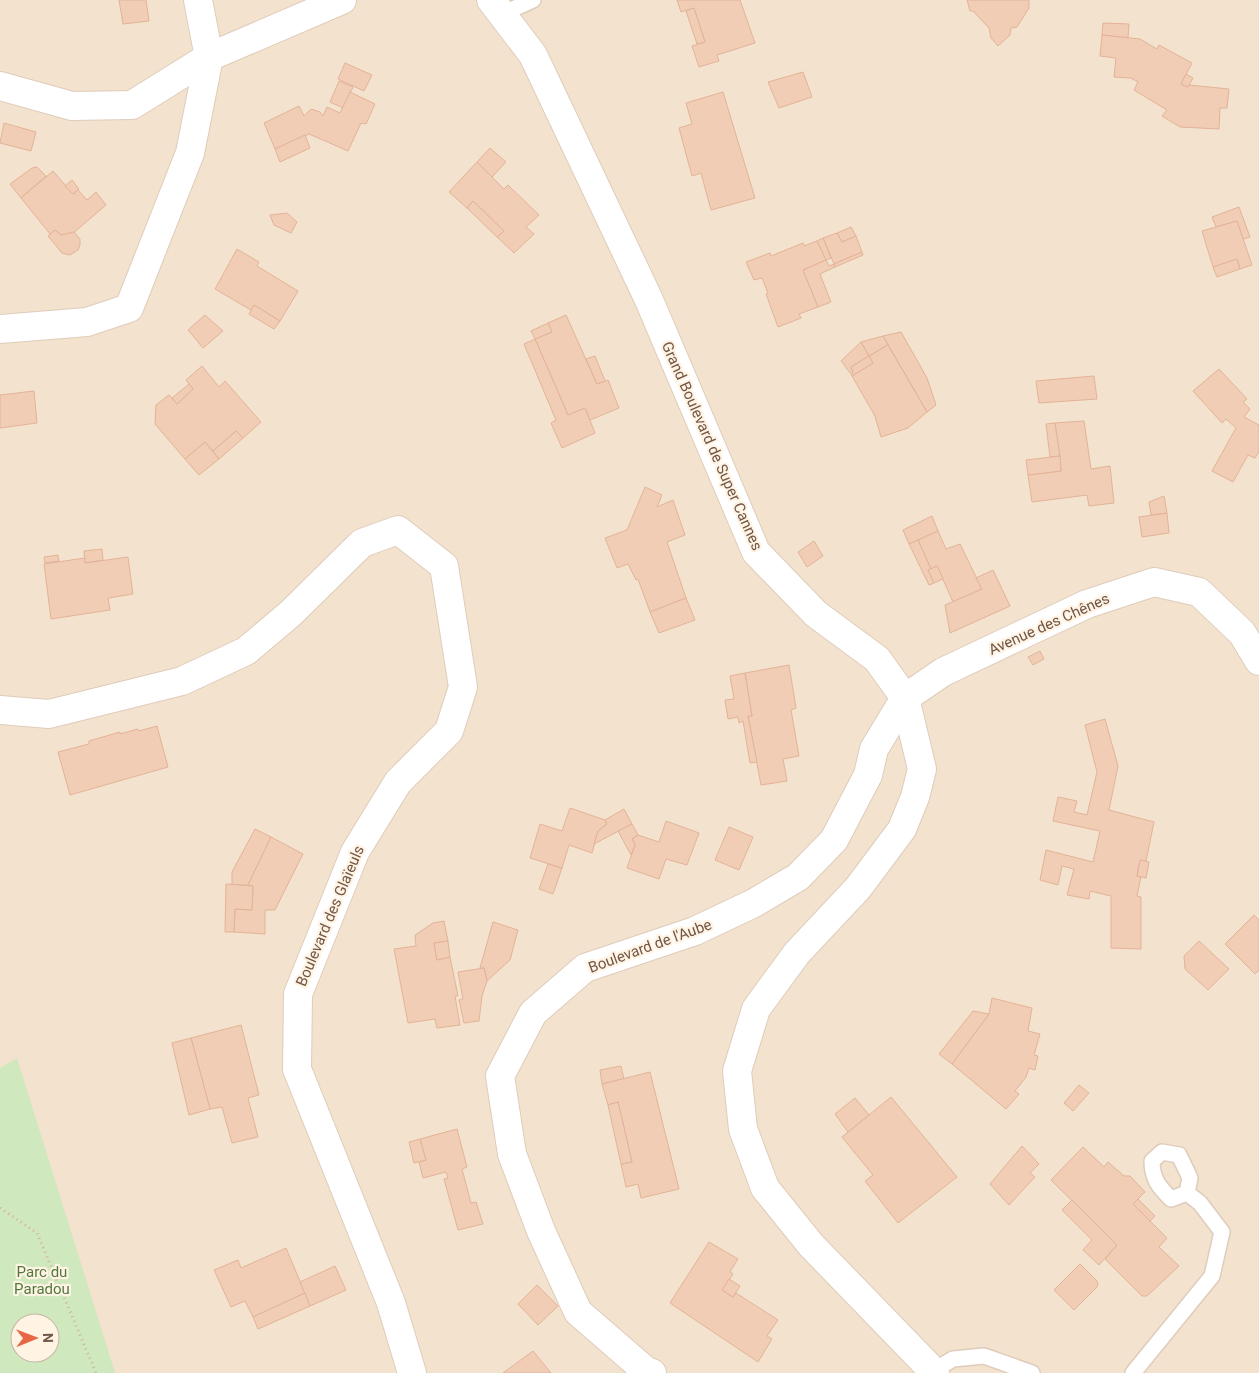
<svg xmlns="http://www.w3.org/2000/svg" width="1259" height="1373" viewBox="0 0 1259 1373" font-family="Roboto,sans-serif">
<style>
.residential{fill:#f3e2cd;fill-rule:evenodd}
.green{fill:#cfe8be;fill-rule:evenodd}
.building{fill:#f1cdb6;stroke:#e3b397}
.lines{fill:none;stroke-linecap:round;stroke-linejoin:round}
.service-casing{stroke:#dfccbb;stroke-width:18}
.minor-casing{stroke:#dfccbb;stroke-width:30}
.path{stroke:#d5b19a;stroke-width:3;stroke-dasharray:1 4;stroke-linecap:butt}
.service{stroke:#fff;stroke-width:15}
.minor{stroke:#fff;stroke-width:28}
.labels{text-anchor:middle;dominant-baseline:central;stroke-width:4.5;stroke-linejoin:round;paint-order:stroke}
.street-label{font-size:15px;fill:#715647;stroke:#fff4e4}
.park-label{font-size:15px;fill:#50783f;stroke:#fff4e4}
</style>
<rect width="100%" height="100%" fill="#fcf0de"/>
<path class="residential" d="M 0,0 L 1259,0 L 1259,1373 L 0,1373 ZM 20,1323 L 50,1323 L 50,1353 L 20,1353 Z"/>
<path class="green" d="M 17,1058 L 115,1373 L 0,1373 L 0,1068 ZM 20,1323 L 50,1323 L 50,1353 L 20,1353 Z"/>
<g class="building">
<path d="M 119,0 L 146,0 L 149,21 L 123,24 Z"/>
<path d="M 677,0 L 740,0 L 755,43 L 717,55 L 719,61 L 699,67 L 692,46 L 705,42 L 694,8 L 681,12 Z"/>
<path d="M 967,0 L 1029,0 L 1029,8 L 1017,27 L 1011,28 L 1010,35 L 998,46 L 991,38 L 989,28 L 973,11 L 970,11 Z"/>
<path d="M 694,8 L 705,42 L 697,44 L 686,11 Z"/>
<path d="M 1103,23 L 1129,24 L 1128,38 L 1102,35 Z"/>
<path d="M 1102,35 L 1140,39 L 1157,49 L 1159,45 L 1192,63 L 1181,84 L 1188,87 L 1189,85 L 1229,89 L 1227,108 L 1220,108 L 1219,129 L 1180,127 L 1162,116 L 1167,110 L 1134,90 L 1138,82 L 1131,78 L 1114,77 L 1116,58 L 1100,56 Z"/>
<path d="M 345,63 L 372,75 L 364,91 L 338,79 Z"/>
<path d="M 803,72 L 812,97 L 779,108 L 768,82 Z"/>
<path d="M 1186,74 L 1193,78 L 1188,87 L 1181,84 Z"/>
<path d="M 339,81 L 353,87 L 343,108 L 330,102 Z"/>
<path d="M 350,92 L 375,104 L 366,124 L 361,123 L 348,151 L 309,134 L 275,149 L 264,123 L 299,106 L 304,116 L 311,109 L 320,112 L 323,116 L 327,107 L 340,113 Z"/>
<path d="M 723,92 L 755,198 L 711,210 L 701,173 L 692,176 L 679,128 L 692,124 L 686,103 Z"/>
<path d="M 4,123 L 36,132 L 31,151 L 0,143 Z"/>
<path d="M 305,135 L 310,148 L 280,162 L 275,149 Z"/>
<path d="M 490,148 L 506,162 L 492,177 L 477,162 Z"/>
<path d="M 477,162 L 504,189 L 508,185 L 539,215 L 526,227 L 534,234 L 514,253 L 497,237 L 504,231 L 473,201 L 467,208 L 449,192 Z"/>
<path d="M 37,167 L 46,176 L 21,198 L 10,184 L 32,168 Z"/>
<path d="M 53,171 L 73,194 L 78,190 L 87,200 L 96,192 L 106,205 L 72,234 L 61,235 L 55,230 L 51,235 L 21,198 Z"/>
<path d="M 72,180 L 79,189 L 73,194 L 65,186 Z"/>
<path d="M 473,201 L 504,231 L 497,237 L 467,208 Z"/>
<path d="M 1239,207 L 1250,237 L 1243,239 L 1237,221 L 1216,227 L 1212,217 Z"/>
<path d="M 287,213 L 297,222 L 291,233 L 274,225 L 270,215 Z"/>
<path d="M 1237,221 L 1252,265 L 1240,269 L 1237,259 L 1213,267 L 1202,231 Z"/>
<path d="M 851,227 L 856,236 L 842,242 L 837,233 Z"/>
<path d="M 55,230 L 61,235 L 74,232 L 80,239 L 80,245 L 78,250 L 70,255 L 62,253 L 48,236 Z"/>
<path d="M 837,233 L 842,242 L 856,236 L 862,252 L 834,264 L 823,238 Z"/>
<path d="M 823,238 L 831,258 L 826,260 L 817,241 Z"/>
<path d="M 817,241 L 826,260 L 803,270 L 818,307 L 799,314 L 801,318 L 778,327 L 766,294 L 768,293 L 762,278 L 754,280 L 746,262 L 770,253 L 771,256 L 803,243 L 804,246 Z"/>
<path d="M 237,249 L 259,262 L 257,266 L 298,291 L 280,321 L 254,305 L 251,310 L 215,289 Z"/>
<path d="M 862,252 L 863,255 L 835,267 L 834,264 Z"/>
<path d="M 1237,259 L 1240,269 L 1217,277 L 1213,267 Z"/>
<path d="M 826,260 L 829,266 L 834,264 L 835,267 L 820,274 L 831,302 L 818,307 L 803,270 Z"/>
<path d="M 254,305 L 280,321 L 274,329 L 249,314 Z"/>
<path d="M 205,315 L 223,331 L 203,348 L 188,330 Z"/>
<path d="M 566,315 L 597,384 L 608,380 L 619,408 L 590,420 L 585,408 L 568,415 L 535,339 L 552,332 L 548,323 Z"/>
<path d="M 548,323 L 552,332 L 535,339 L 531,331 Z"/>
<path d="M 901,332 L 927,378 L 936,405 L 927,412 L 883,336 Z"/>
<path d="M 883,336 L 888,345 L 869,356 L 861,342 Z"/>
<path d="M 535,339 L 568,415 L 585,408 L 595,433 L 562,448 L 551,423 L 556,420 L 524,344 Z"/>
<path d="M 861,342 L 869,356 L 851,367 L 853,372 L 851,374 L 841,361 Z"/>
<path d="M 888,345 L 927,412 L 908,428 L 881,437 L 875,416 L 852,376 L 873,363 L 869,356 Z"/>
<path d="M 595,356 L 605,381 L 597,384 L 586,359 Z"/>
<path d="M 869,356 L 873,363 L 852,376 L 851,374 L 853,372 L 851,367 Z"/>
<path d="M 202,366 L 219,387 L 225,381 L 261,422 L 243,438 L 236,431 L 213,451 L 205,442 L 185,459 L 155,424 L 156,405 L 169,395 L 177,404 L 193,389 L 186,380 Z"/>
<path d="M 1219,369 L 1247,399 L 1243,402 L 1250,409 L 1244,417 L 1259,425 L 1259,452 L 1255,458 L 1248,455 L 1233,482 L 1212,471 L 1236,428 L 1226,419 L 1222,423 L 1193,391 Z"/>
<path d="M 1094,376 L 1097,399 L 1039,403 L 1036,381 Z"/>
<path d="M 189,384 L 193,389 L 177,404 L 172,398 Z"/>
<path d="M 34,391 L 37,423 L 0,428 L 0,395 Z"/>
<path d="M 1084,421 L 1091,469 L 1110,466 L 1114,503 L 1089,506 L 1087,495 L 1032,502 L 1028,475 L 1061,471 L 1055,423 Z"/>
<path d="M 1055,423 L 1060,456 L 1050,457 L 1046,424 Z"/>
<path d="M 236,431 L 243,438 L 219,459 L 213,451 Z"/>
<path d="M 205,442 L 219,459 L 199,475 L 185,459 Z"/>
<path d="M 1060,456 L 1061,471 L 1028,475 L 1026,460 Z"/>
<path d="M 645,487 L 662,495 L 657,507 L 673,500 L 685,535 L 667,542 L 686,598 L 650,612 L 638,579 L 636,580 L 628,564 L 617,568 L 605,538 L 627,530 Z"/>
<path d="M 1164,496 L 1167,513 L 1151,515 L 1149,502 Z"/>
<path d="M 1167,513 L 1169,533 L 1142,537 L 1139,517 Z"/>
<path d="M 932,516 L 938,531 L 909,544 L 903,530 Z"/>
<path d="M 938,531 L 946,549 L 960,544 L 982,589 L 953,602 L 937,566 L 931,569 L 918,540 Z"/>
<path d="M 918,540 L 931,569 L 928,570 L 934,583 L 929,585 L 909,544 Z"/>
<path d="M 814,541 L 823,556 L 807,567 L 798,552 Z"/>
<path d="M 102,549 L 103,560 L 85,563 L 84,551 Z"/>
<path d="M 58,555 L 59,561 L 45,563 L 44,557 Z"/>
<path d="M 128,557 L 133,594 L 108,598 L 110,610 L 51,619 L 44,564 L 85,558 L 85,563 Z"/>
<path d="M 937,566 L 943,579 L 934,583 L 928,570 Z"/>
<path d="M 993,570 L 1010,606 L 950,633 L 945,605 L 982,589 L 976,578 Z"/>
<path d="M 686,598 L 695,620 L 659,633 L 650,612 Z"/>
<path d="M 1040,651 L 1044,659 L 1033,665 L 1028,657 Z"/>
<path d="M 789,665 L 796,708 L 791,710 L 799,756 L 783,759 L 787,781 L 761,785 L 748,716 L 752,716 L 745,673 Z"/>
<path d="M 745,673 L 752,716 L 748,716 L 757,762 L 750,763 L 743,721 L 739,723 L 738,717 L 728,719 L 725,700 L 734,699 L 730,676 Z"/>
<path d="M 1105,719 L 1118,766 L 1109,810 L 1154,822 L 1146,861 L 1140,860 L 1137,876 L 1141,877 L 1137,896 L 1141,897 L 1141,949 L 1111,948 L 1111,896 L 1090,891 L 1089,899 L 1067,895 L 1074,869 L 1062,866 L 1058,885 L 1040,880 L 1046,850 L 1093,862 L 1100,831 L 1053,821 L 1058,797 L 1077,801 L 1074,812 L 1087,815 L 1097,772 L 1085,725 Z"/>
<path d="M 157,726 L 168,767 L 70,795 L 58,752 L 89,744 L 89,741 L 120,732 L 120,734 L 138,729 L 139,731 Z"/>
<path d="M 570,808 L 605,820 L 607,824 L 598,831 L 592,853 L 569,845 L 562,868 L 530,858 L 540,824 L 562,831 Z"/>
<path d="M 624,809 L 632,824 L 594,844 L 598,831 L 607,824 L 605,820 Z"/>
<path d="M 666,821 L 699,833 L 687,865 L 666,859 L 659,879 L 627,868 L 635,845 L 632,839 L 638,835 L 659,842 Z"/>
<path d="M 632,824 L 638,835 L 632,839 L 635,845 L 631,855 L 618,831 Z"/>
<path d="M 729,827 L 753,837 L 739,870 L 715,860 Z"/>
<path d="M 255,829 L 271,837 L 248,885 L 232,885 L 232,872 Z"/>
<path d="M 271,837 L 303,854 L 275,910 L 265,910 L 265,934 L 234,932 L 235,909 L 252,910 L 253,886 L 248,885 Z"/>
<path d="M 1140,860 L 1149,862 L 1146,878 L 1137,876 Z"/>
<path d="M 548,864 L 562,868 L 553,894 L 539,889 Z"/>
<path d="M 226,884 L 253,886 L 252,910 L 235,909 L 234,932 L 225,932 Z"/>
<path d="M 1254,915 L 1259,920 L 1259,970 L 1255,974 L 1225,944 Z"/>
<path d="M 444,921 L 448,941 L 434,943 L 437,960 L 450,957 L 458,996 L 455,996 L 460,1025 L 437,1028 L 435,1019 L 408,1023 L 394,949 L 416,946 L 415,935 L 433,923 Z"/>
<path d="M 493,922 L 518,930 L 510,960 L 487,981 L 484,968 L 480,968 Z"/>
<path d="M 448,941 L 450,957 L 437,960 L 434,943 Z"/>
<path d="M 1199,941 L 1229,969 L 1208,990 L 1185,969 L 1184,956 Z"/>
<path d="M 484,968 L 487,981 L 482,996 L 479,1021 L 464,1023 L 459,1000 L 463,999 L 458,972 Z"/>
<path d="M 992,998 L 1032,1008 L 1028,1031 L 1040,1034 L 1034,1055 L 1038,1056 L 1035,1070 L 1029,1068 L 1026,1077 L 1015,1091 L 1019,1094 L 1006,1109 L 952,1064 L 989,1014 Z"/>
<path d="M 973,1011 L 989,1014 L 952,1064 L 939,1054 Z"/>
<path d="M 241,1025 L 259,1095 L 248,1098 L 258,1137 L 232,1143 L 222,1107 L 210,1109 L 191,1038 Z"/>
<path d="M 191,1038 L 210,1109 L 189,1115 L 172,1043 Z"/>
<path d="M 621,1066 L 624,1079 L 602,1084 L 600,1070 Z"/>
<path d="M 650,1072 L 679,1189 L 641,1198 L 638,1184 L 626,1187 L 621,1164 L 632,1162 L 618,1102 L 608,1105 L 602,1084 Z"/>
<path d="M 1079,1085 L 1089,1093 L 1073,1111 L 1064,1103 Z"/>
<path d="M 891,1097 L 957,1177 L 898,1223 L 865,1181 L 873,1175 L 842,1137 Z"/>
<path d="M 855,1098 L 869,1115 L 848,1132 L 835,1114 Z"/>
<path d="M 618,1102 L 632,1162 L 621,1164 L 608,1105 Z"/>
<path d="M 457,1129 L 467,1167 L 462,1169 L 471,1203 L 476,1202 L 483,1224 L 458,1230 L 444,1179 L 448,1178 L 446,1172 L 423,1178 L 419,1162 L 426,1160 L 420,1139 Z"/>
<path d="M 420,1139 L 426,1160 L 414,1163 L 409,1142 Z"/>
<path d="M 1022,1146 L 1039,1164 L 1030,1173 L 1035,1177 L 1009,1205 L 990,1184 Z"/>
<path d="M 1083,1147 L 1104,1167 L 1108,1162 L 1124,1176 L 1130,1176 L 1145,1192 L 1133,1204 L 1167,1238 L 1159,1247 L 1179,1266 L 1147,1296 L 1142,1296 L 1105,1259 L 1117,1245 L 1051,1180 Z"/>
<path d="M 1138,1199 L 1155,1216 L 1150,1221 L 1133,1204 Z"/>
<path d="M 1072,1200 L 1117,1245 L 1099,1265 L 1083,1250 L 1092,1240 L 1062,1210 Z"/>
<path d="M 709,1242 L 738,1259 L 730,1272 L 733,1274 L 722,1290 L 733,1297 L 736,1293 L 778,1320 L 767,1336 L 772,1339 L 758,1362 L 670,1303 Z"/>
<path d="M 286,1248 L 305,1293 L 253,1317 L 245,1301 L 231,1307 L 214,1270 L 238,1260 L 241,1268 Z"/>
<path d="M 1080,1264 L 1097,1281 L 1098,1284 L 1097,1287 L 1074,1310 L 1054,1290 Z"/>
<path d="M 335,1266 L 346,1290 L 310,1306 L 300,1282 Z"/>
<path d="M 729,1279 L 740,1286 L 733,1297 L 722,1290 Z"/>
<path d="M 537,1285 L 558,1306 L 538,1325 L 518,1304 Z"/>
<path d="M 305,1293 L 310,1306 L 258,1329 L 253,1317 Z"/>
<path d="M 533,1351 L 551,1373 L 503,1373 Z"/>
</g>
<g class="lines">
<g class="service-casing">
<g id="service">
<path d="M 502,14 L 533,0"/>
<path d="M 1162,1152 L 1179,1155 L 1190,1178 L 1187,1193 L 1171,1199 C 1159,1187 1152,1179 1152,1161 Z"/>
<path d="M 933,1371 L 953,1359 L 984,1356 L 1032,1373"/>
<path d="M 1133,1373 L 1212,1276 L 1222,1232 L 1200,1203 L 1187,1193"/>
</g>
</g>
<g class="minor-casing">
<g id="minor">
<path d="M 491,0 L 533,55 L 649,300 L 756,552 L 816,614 L 877,659 L 905,698 L 922,769 L 915,797 L 902,829 L 858,888 L 797,953 L 756,1009 L 737,1071 L 743,1129 L 765,1188 L 811,1245 L 935,1373"/>
<path d="M 0,86 L 72,106 L 132,105 L 209,57 L 342,0"/>
<path d="M 0,329 L 87,322 L 129,308 L 190,153 L 209,57 L 198,0"/>
<path d="M 0,710 L 49,714 L 182,681 L 246,651 L 291,613 L 362,543 L 398,530 L 444,566 L 463,687 L 449,731 L 398,782 L 355,852 L 298,994 L 297,1069 L 391,1303 L 412,1373"/>
<path d="M 652,1373 L 645,1370 L 578,1312 L 541,1231 L 512,1154 L 500,1076 L 533,1013 L 585,968 L 695,931 L 754,903 L 798,877 L 834,840 L 868,775 L 874,749 L 905,698 L 943,672 L 1087,604 L 1154,582 L 1199,592 L 1242,633 L 1259,661"/>
</g>
</g>
<path class="path" d="M 0,1208 L 37,1233 L 96,1373"/>
<use href="#service" class="service"/>
<use href="#minor" class="minor"/>
</g>
<g class="labels">
<g class="street-label">
<text transform="translate(712 446) rotate(66)">Grand Boulevard de Super Cannes</text>
<text transform="translate(1049 624) rotate(-24)">Avenue des Chênes</text>
<text transform="translate(330 916) rotate(-67)">Boulevard des Glaïeuls</text>
<text transform="translate(650 946) rotate(-20)">Boulevard de l'Aube</text>
</g>
<g class="park-label">
<text x="42" y="1272">Parc du<tspan x="42" dy="17">Paradou</tspan></text>
</g>
</g>
<g transform="translate(35 1338) rotate(89)"><circle r="24" fill="#fff4e4" stroke="#c6b5a5"/>
<path d="M0-4L9 19L0 12L-9 19Z" fill="#e76643"/>
<text y="-8" font-size="14" font-weight="bold" text-anchor="middle" fill="#715647">N</text>
</g>
</svg>
